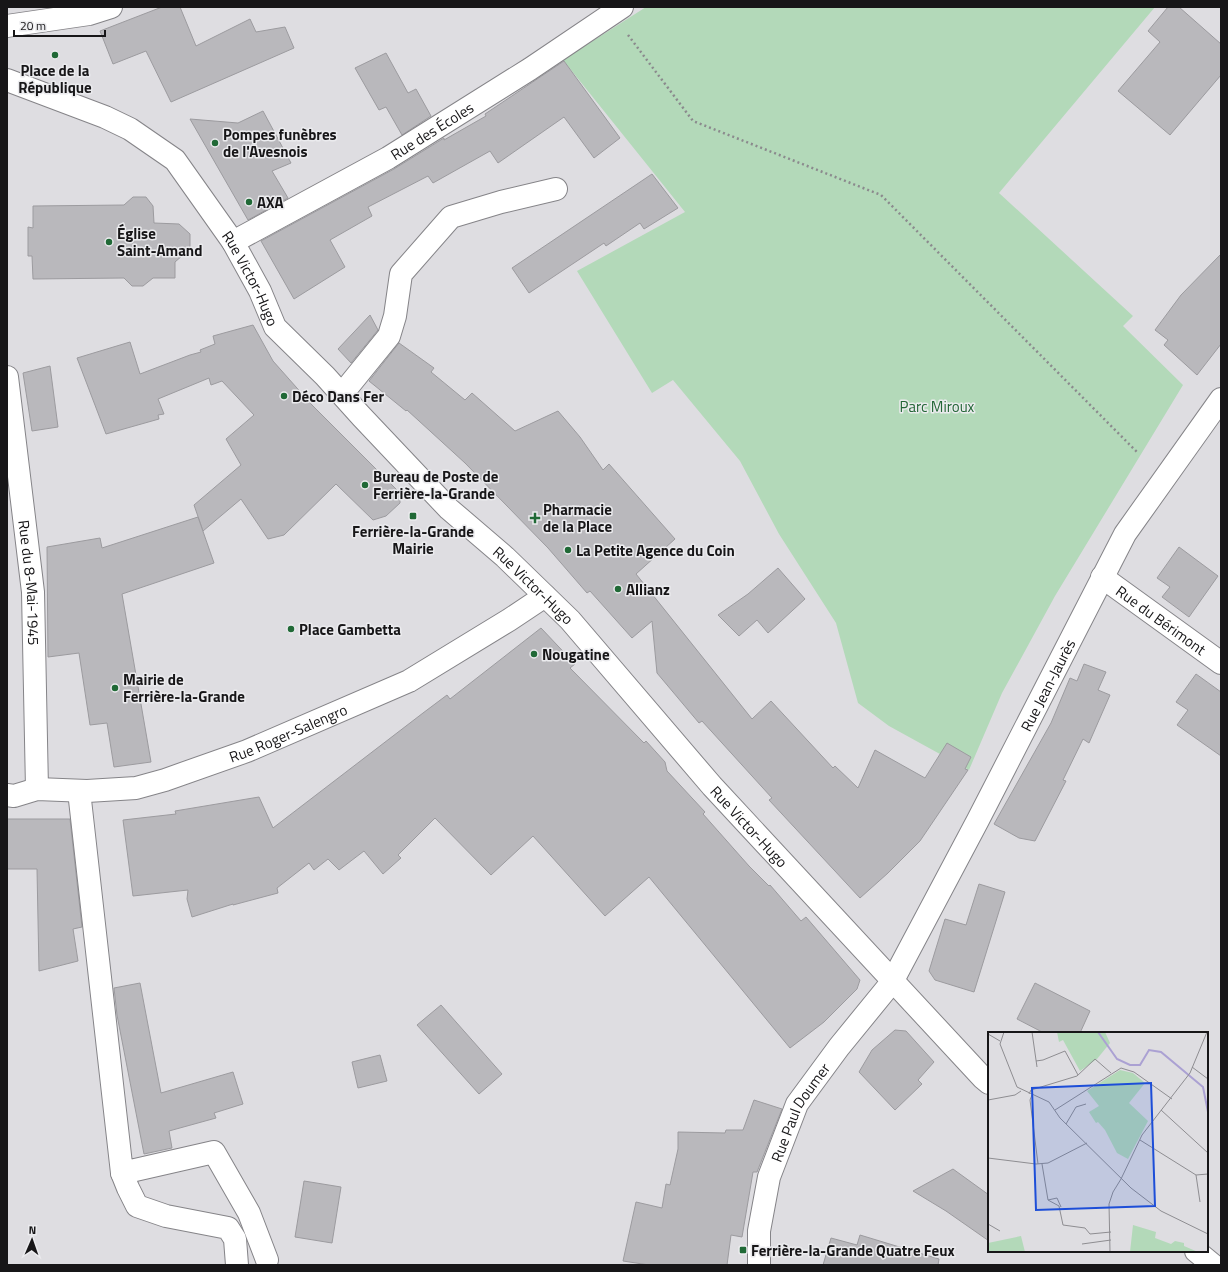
<svg xmlns="http://www.w3.org/2000/svg" width="1228" height="1272" viewBox="0 0 1228 1272" font-family="'Titillium Web',sans-serif">
<style>
.green{fill:#b3d9b9}
.building{fill:#b9b8bc;stroke:#9c9b9f}
.lines{fill:none;stroke-linecap:round;stroke-linejoin:round}
.minor-casing{stroke:#858488;stroke-width:24}
.path{stroke:#8b8a8d;stroke-width:2.5;stroke-dasharray:2 3;stroke-linecap:butt}
.minor{stroke:#fff;stroke-width:22}
.poi-dot{fill:#206936;stroke:#ebebee;stroke-width:1.5}
.labels{text-anchor:middle;dominant-baseline:central;stroke-width:3;stroke-linejoin:round;paint-order:stroke}
.poi-label{font-size:15px;font-weight:bold;fill:#171618;stroke:#ebebee;text-anchor:start}
.street-label{font-size:15px;fill:#171618;stroke:#ebebee}
.park-label{font-size:15px;fill:#236636;stroke:#ebebee}
.inset-river{fill:none;stroke:#aba1d3;stroke-width:2}
.inset-road{fill:none;stroke:#8e8d91;stroke-width:1}
.view{fill:#1d4ed8;fill-opacity:0.15;stroke:#1d4ed8;stroke-width:2}
.inset-edge{fill:none;stroke:#171618;stroke-width:2}
</style>
<rect width="100%" height="100%" fill="#dedde1"/>
<path class="green" d="M 646,7 L 1155,7 L 999,193 L 1133,316 L 1123,326 L 1183,385 L 1055,596 L 1002,693 L 969,770 L 889,726 L 858,703 L 836,623 L 779,534 L 740,461 L 673,380 L 652,393 L 577,271 L 685,212 L 563,60 Z"/>
<g class="building">
<path d="M 162,7 L 180,7 L 196,46 L 250,19 L 256,32 L 285,27 L 294,48 L 171,102 L 146,51 L 113,64 L 100,31 Z"/>
<path d="M 1168,7 L 1179,7 L 1221,44 L 1221,75 L 1170,135 L 1118,91 L 1160,42 L 1148,31 Z"/>
<path d="M 386,53 L 408,93 L 416,89 L 431,116 L 402,135 L 386,107 L 379,110 L 355,68 Z"/>
<path d="M 564,61 L 620,138 L 594,158 L 564,117 L 498,163 L 490,151 L 433,183 L 428,176 L 368,207 L 372,216 L 330,240 L 345,267 L 294,299 L 261,241 L 394,169 L 444,138 L 444,140 L 486,116 L 485,114 Z"/>
<path d="M 263,111 L 291,163 L 272,171 L 288,198 L 248,220 L 190,119 L 238,123 Z"/>
<path d="M 652,174 L 678,208 L 644,229 L 640,223 L 606,246 L 604,243 L 529,293 L 512,268 Z"/>
<path d="M 133,197 L 146,197 L 153,206 L 154,223 L 179,224 L 190,234 L 190,249 L 175,262 L 175,278 L 153,278 L 143,286 L 132,286 L 124,278 L 33,279 L 32,256 L 28,256 L 28,227 L 33,228 L 33,206 L 124,205 Z"/>
<path d="M 1221,254 L 1221,344 L 1197,375 L 1164,345 L 1168,340 L 1155,330 L 1181,295 Z"/>
<path d="M 370,315 L 378,330 L 351,363 L 338,349 Z"/>
<path d="M 253,325 L 273,361 L 312,405 L 400,493 L 400,503 L 386,516 L 373,520 L 336,484 L 284,535 L 268,539 L 241,499 L 203,531 L 194,505 L 241,465 L 226,439 L 254,415 L 222,381 L 211,385 L 209,378 L 158,399 L 164,414 L 158,415 L 159,419 L 106,434 L 77,358 L 130,342 L 140,374 L 190,355 L 201,352 L 200,350 L 215,344 L 213,336 Z"/>
<path d="M 399,343 L 434,368 L 431,372 L 465,400 L 472,393 L 515,431 L 558,411 L 580,437 L 603,470 L 609,464 L 675,539 L 636,574 L 752,719 L 771,701 L 833,768 L 835,766 L 858,788 L 875,750 L 925,778 L 947,743 L 971,757 L 965,769 L 968,770 L 920,841 L 888,873 L 860,898 L 769,800 L 772,798 L 702,721 L 699,723 L 657,673 L 652,621 L 632,638 L 590,591 L 587,593 L 548,548 L 465,463 L 407,410 L 406,411 L 369,381 Z"/>
<path d="M 50,366 L 58,427 L 32,431 L 23,373 Z"/>
<path d="M 198,517 L 214,563 L 122,594 L 151,762 L 114,767 L 107,723 L 90,725 L 79,653 L 48,657 L 47,547 L 100,538 L 102,548 Z"/>
<path d="M 1179,547 L 1218,576 L 1189,617 L 1162,597 L 1170,587 L 1157,578 Z"/>
<path d="M 778,568 L 805,599 L 768,633 L 757,620 L 739,636 L 718,615 L 748,594 Z"/>
<path d="M 541,628 L 575,664 L 570,668 L 644,743 L 646,741 L 665,762 L 667,771 L 705,812 L 703,814 L 749,866 L 769,886 L 770,885 L 801,921 L 806,917 L 860,980 L 857,989 L 824,1022 L 790,1048 L 649,877 L 605,916 L 533,836 L 491,875 L 435,818 L 398,855 L 401,858 L 383,874 L 364,851 L 339,870 L 328,859 L 314,870 L 309,863 L 277,888 L 278,893 L 233,905 L 233,904 L 192,917 L 187,899 L 188,890 L 133,896 L 123,820 L 176,814 L 175,811 L 259,797 L 273,828 L 423,713 L 447,695 L 450,699 Z"/>
<path d="M 1084,664 L 1106,672 L 1098,690 L 1110,695 L 1089,743 L 1083,739 L 1063,780 L 1066,781 L 1035,841 L 1019,838 L 994,824 L 1051,723 L 1070,678 L 1077,681 Z"/>
<path d="M 1196,674 L 1221,692 L 1221,756 L 1177,725 L 1188,710 L 1176,702 Z"/>
<path d="M 7,819 L 70,819 L 82,927 L 73,929 L 78,961 L 39,971 L 37,869 L 7,869 Z"/>
<path d="M 979,884 L 1005,892 L 974,992 L 935,980 L 929,971 L 945,919 L 966,925 Z"/>
<path d="M 140,983 L 161,1093 L 233,1072 L 243,1104 L 214,1113 L 216,1118 L 169,1131 L 172,1148 L 144,1154 L 117,1015 L 114,988 Z"/>
<path d="M 1035,983 L 1090,1011 L 1080,1033 L 1044,1033 L 1017,1019 Z"/>
<path d="M 441,1005 L 502,1074 L 479,1094 L 417,1025 Z"/>
<path d="M 895,1030 L 906,1031 L 934,1062 L 918,1080 L 922,1084 L 895,1110 L 859,1072 L 872,1050 Z"/>
<path d="M 380,1055 L 387,1081 L 358,1088 L 352,1062 Z"/>
<path d="M 754,1100 L 782,1109 L 757,1172 L 753,1172 L 742,1237 L 731,1235 L 727,1265 L 649,1265 L 623,1261 L 636,1202 L 662,1208 L 666,1184 L 670,1185 L 678,1149 L 678,1132 L 725,1133 L 726,1130 L 743,1130 Z"/>
<path d="M 953,1169 L 989,1195 L 989,1241 L 946,1211 L 913,1191 Z"/>
<path d="M 304,1181 L 341,1187 L 332,1243 L 295,1237 Z"/>
<path d="M 860,1235 L 939,1259 L 938,1265 L 823,1265 L 831,1238 L 857,1245 Z"/>
</g>
<g class="lines">
<g class="minor-casing">
<g id="minor">
<path d="M 7,26 L 89,14 L 111,7"/>
<path id="s1" d="M 7,80 L 105,117 L 130,129 L 175,160 L 233,242 L 260,291 L 275,327 L 325,376 L 361,416 L 449,509 L 505,557 L 570,620 L 712,786 L 983,1078 L 989,1083"/>
<path id="s2" d="M 233,242 L 388,158 L 530,69 L 622,7"/>
<path id="s3" d="M 7,377 L 33,592 L 37,789"/>
<path d="M 342,394 L 389,336 L 395,316 L 401,274 L 451,217 L 501,202 L 556,189"/>
<path id="s4" d="M 1102,577 L 1221,663"/>
<path d="M 79,791 L 122,1173 L 214,1152 L 249,1213 L 267,1260"/>
<path id="s5" d="M 7,795 L 14,796 L 37,789 L 87,791 L 136,788 L 165,780 L 247,751 L 409,681 L 509,620 L 545,596"/>
<path d="M 122,1173 L 128,1188 L 137,1206 L 166,1216 L 228,1228 L 235,1239 L 237,1265"/>
<path d="M 1196,1251 L 1213,1265"/>
<path id="s6" d="M 759,1265 L 759,1231 L 769,1177 L 797,1104 L 839,1047 L 892,982 L 978,820 L 1125,534 L 1221,399"/>
</g>
</g>
<path class="path" d="M 628,35 L 693,121 L 881,195 L 1137,452"/>
<use href="#minor" class="minor"/>
</g>
<g class="poi-dot">
<circle cx="55" cy="55" r="4"/>
<circle cx="215" cy="143" r="4"/>
<circle cx="249" cy="202" r="4"/>
<circle cx="109" cy="242" r="4"/>
<circle cx="284" cy="396" r="4"/>
<circle cx="365" cy="485" r="4"/>
<rect x="409" y="512" width="8" height="8" rx="2"/>
<path d="M533 512h4v4h4v4h-4v4h-4v-4h-4v-4h4z"/>
<circle cx="568" cy="550" r="4"/>
<circle cx="618" cy="589" r="4"/>
<circle cx="291" cy="629" r="4"/>
<circle cx="534" cy="654" r="4"/>
<circle cx="115" cy="688" r="4"/>
<rect x="739" y="1246" width="8" height="8" rx="2"/>
</g>
<g class="labels">
<g class="poi-label">
<text x="55" y="70" text-anchor="middle">Place de la<tspan x="55" dy="17">République</tspan></text>
<text x="223" y="134">Pompes funèbres<tspan x="223" dy="17">de l'Avesnois</tspan></text>
<text x="257" y="202">AXA</text>
<text x="117" y="233">Église<tspan x="117" dy="17">Saint-Amand</tspan></text>
<text x="292" y="396">Déco Dans Fer</text>
<text x="373" y="476">Bureau de Poste de<tspan x="373" dy="17">Ferrière-la-Grande</tspan></text>
<text x="543" y="509">Pharmacie<tspan x="543" dy="17">de la Place</tspan></text>
<text x="413" y="531" text-anchor="middle">Ferrière-la-Grande<tspan x="413" dy="17">Mairie</tspan></text>
<text x="576" y="550">La Petite Agence du Coin</text>
<text x="626" y="589">Allianz</text>
<text x="299" y="629">Place Gambetta</text>
<text x="542" y="654">Nougatine</text>
<text x="123" y="679">Mairie de<tspan x="123" dy="17">Ferrière-la-Grande</tspan></text>
<text x="751" y="1250">Ferrière-la-Grande Quatre Feux</text>
</g>
<g class="street-label">
<text stroke="none"><textPath href="#s2" startOffset="228">Rue des Écoles</textPath></text>
<text stroke="none"><textPath href="#s1" startOffset="328">Rue Victor-Hugo</textPath></text>
<text stroke="none"><textPath href="#s3" startOffset="207">Rue du 8-Mai-1945</textPath></text>
<text stroke="none"><textPath href="#s1" startOffset="748">Rue Victor-Hugo</textPath></text>
<text stroke="none"><textPath href="#s4" startOffset="73">Rue du Bérimont</textPath></text>
<text stroke="none"><textPath href="#s6" startOffset="657">Rue Jean-Jaurès</textPath></text>
<text stroke="none"><textPath href="#s5" startOffset="292">Rue Roger-Salengro</textPath></text>
<text stroke="none"><textPath href="#s1" startOffset="1072">Rue Victor-Hugo</textPath></text>
<text stroke="none"><textPath href="#s6" startOffset="161">Rue Paul Doumer</textPath></text>
</g>
<g class="park-label">
<text x="937" y="406">Parc Miroux</text>
</g>
</g>
<g transform="translate(988 1032)">
<rect width="220" height="220" fill="#dedde1"/>
<path d="M 69,0 L 117,0 L 122,11 L 109,27 L 92,39 L 75,8 L 71,10 ZM 132,38 L 145,41 L 157,51 L 141,71 L 160,89 L 140,127 L 129,121 L 117,98 L 110,90 L 108,91 L 101,80 L 111,74 L 99,59 ZM 145,193 L 168,200 L 167,206 L 183,212 L 187,209 L 196,211 L 196,214 L 210,220 L 142,220 ZM 33,204 L 37,220 L 0,220 L 0,211 Z" fill="#b3d9b9"/>
<path class="inset-river" d="M 110,0 L 129,27 L 142,33 L 152,33 L 161,18 L 173,20 L 215,55 L 220,80"/>
<path class="inset-road" d="M 16,0 L 12,12 L 29,55 L 61,70 L 72,86 L 143,156 L 173,179 L 220,202M 44,0 L 49,35M 0,2 L 12,9M 48,29 L 55,28 L 77,19 L 90,43M 204,35 L 220,47M 41,62 L 43,58 L 89,44 L 107,27 L 123,41M 44,63 L 42,68 L 50,132M 0,68 L 27,63 L 33,59M 67,78 L 133,36 L 146,40 L 184,67M 173,78 L 220,121M 78,92 L 88,75 L 98,72M 152,108 L 208,143 L 220,142M 0,126 L 48,132 L 60,131 L 99,111M 54,132 L 60,168 L 69,166 L 73,175M 208,143 L 212,170M 60,168 L 71,174 L 75,193 L 97,196 L 102,202 L 123,200M 0,192 L 12,199M 94,212 L 123,208M 122,220 L 121,172 L 125,160 L 133,147 L 154,103 L 202,41 L 219,0"/>
<path class="view" d="M 163,51 L 167,174 L 48,178 L 44,56 Z"/>
<rect width="220" height="220" class="inset-edge"/>
</g>
<rect width="1228" height="1272" fill="none" stroke="#171618" stroke-width="16"/>
<g transform="translate(32 1240) rotate(2)" stroke="#ebebee" stroke-width="3" paint-order="stroke">
<path d="M0-3L7 15L0 10L-7 15Z" fill="#171618"/>
<text y="-6" font-size="11" font-weight="bold" text-anchor="middle" fill="#171618">N</text>
</g>
<path d="M14 30v6h91v-6" fill="none" stroke="#171618" stroke-width="2"/>
<text x="20" y="30" font-size="12" fill="#171618" stroke="#ebebee" stroke-width="3" paint-order="stroke">20 m</text>
</svg>
